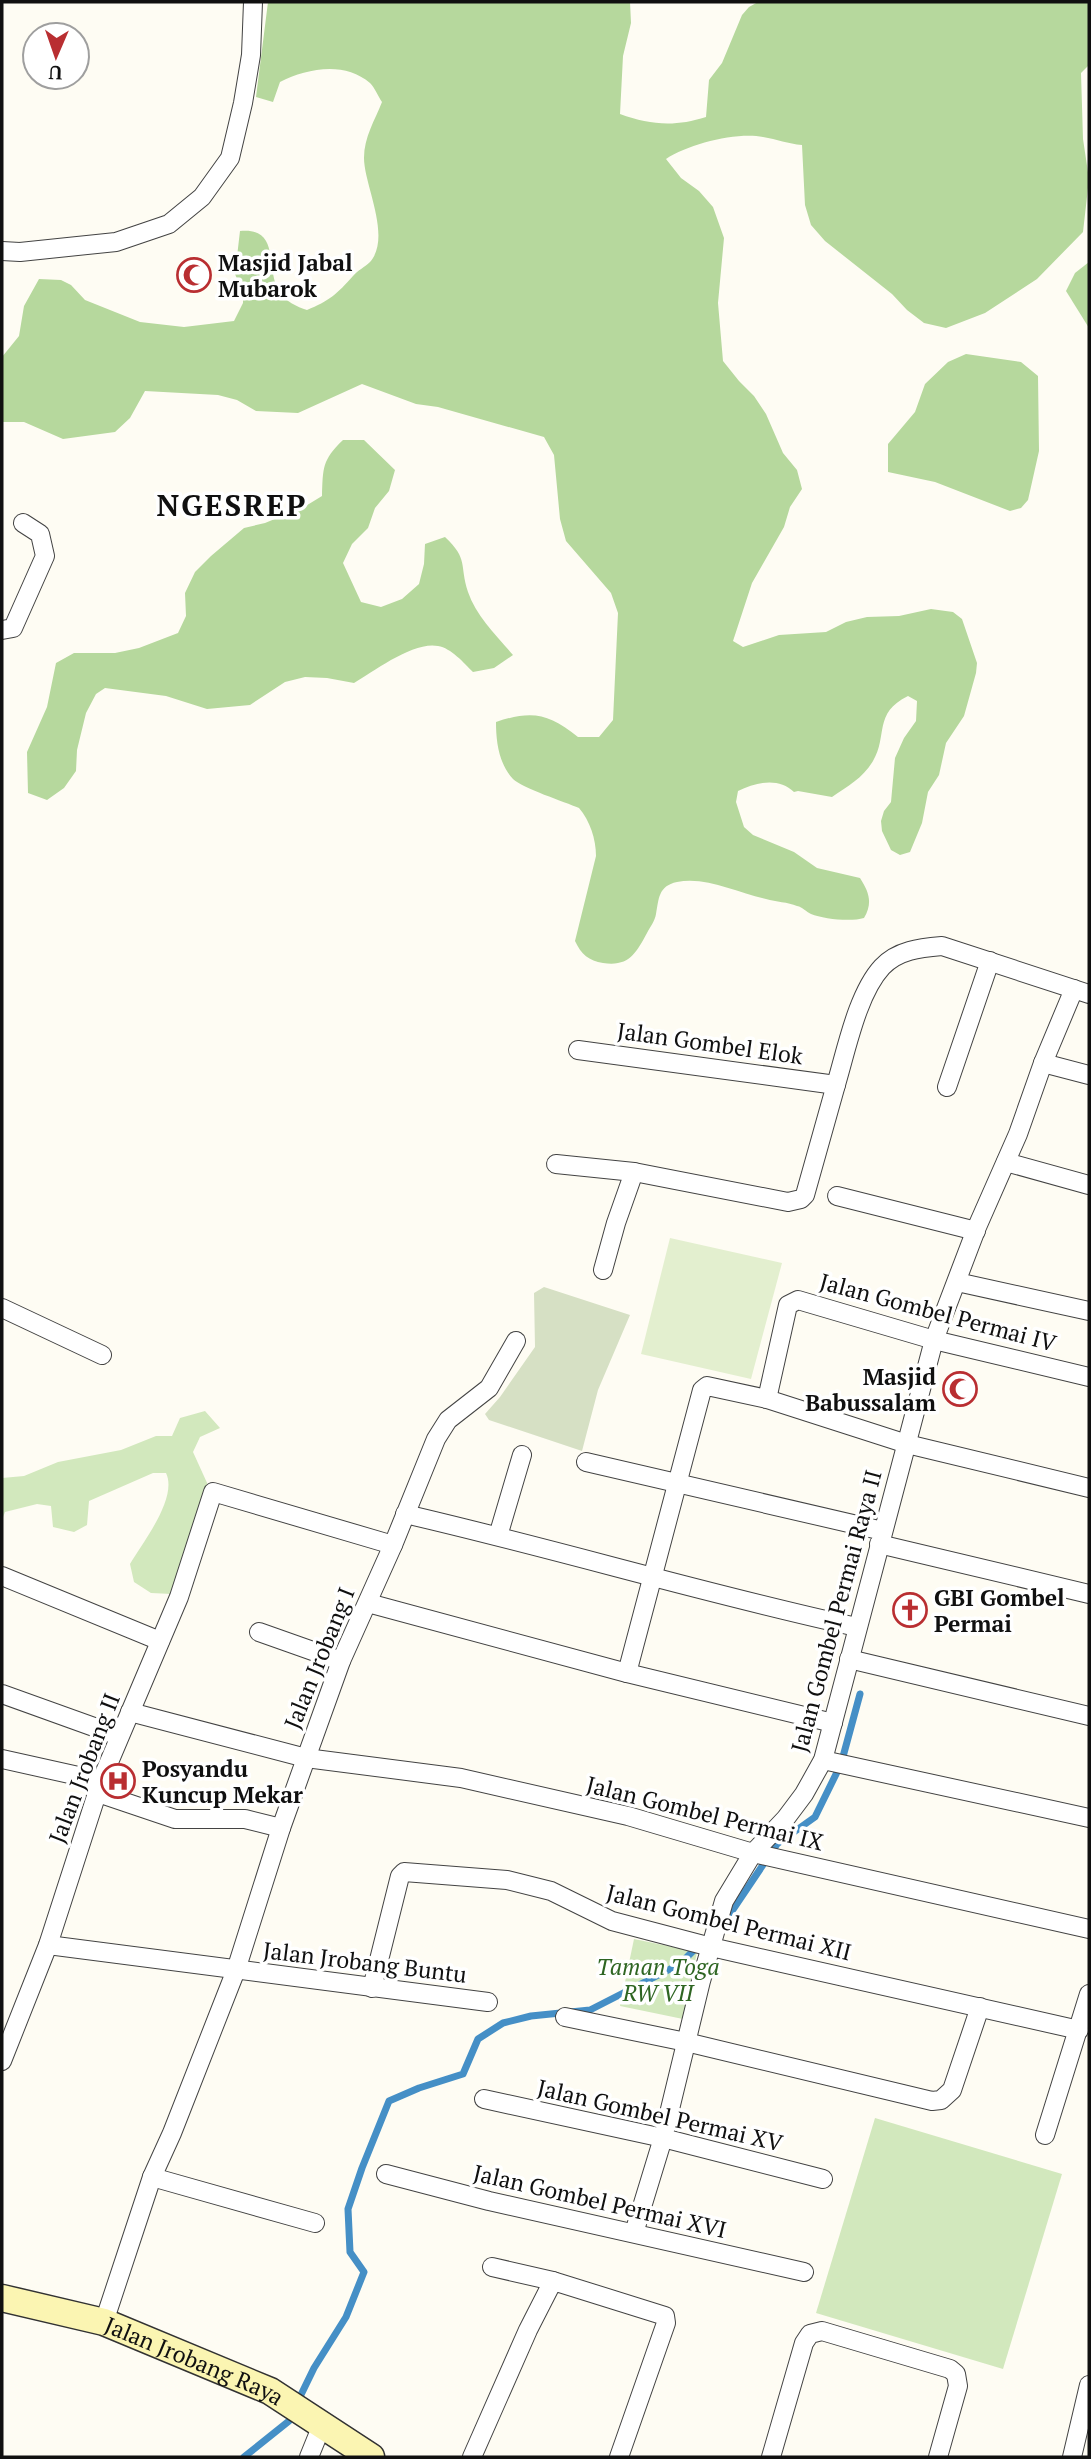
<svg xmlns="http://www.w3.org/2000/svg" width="1091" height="2459" viewBox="0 0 1091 2459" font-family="'PT Serif',serif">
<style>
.green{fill:#d2e8bd}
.forest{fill:#b6d89d}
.cemetery{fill:#d6e0c4}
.pitch{fill:#e3efcf}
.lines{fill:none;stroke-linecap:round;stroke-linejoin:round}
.stream{stroke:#458fc6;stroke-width:7}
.street-casing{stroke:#434343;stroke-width:20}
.secondary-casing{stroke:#323232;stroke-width:29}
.street{stroke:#fff;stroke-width:18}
.secondary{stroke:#fbf5b2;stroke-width:26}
.labels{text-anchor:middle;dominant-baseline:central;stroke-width:7;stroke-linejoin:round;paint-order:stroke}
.poi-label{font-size:23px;font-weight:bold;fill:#101010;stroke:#fff;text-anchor:start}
.street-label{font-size:23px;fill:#101010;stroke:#fff}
.park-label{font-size:23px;font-style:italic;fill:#2e6522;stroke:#fff}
.district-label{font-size:30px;font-weight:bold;letter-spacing:2px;fill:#101010;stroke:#fff}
</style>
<rect width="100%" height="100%" fill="#fefcf3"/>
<g class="green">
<path d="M 205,1411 L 220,1428 L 200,1437 L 193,1452 L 208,1485 L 172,1594 L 151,1593 L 134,1582 L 130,1564 C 143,1542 178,1498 166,1473 L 153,1473 L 89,1501 L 87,1525 L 74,1532 L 53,1527 L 51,1506 L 37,1504 L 5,1512 L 2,1520 L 2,1478 L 24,1476 L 58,1462 L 121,1450 L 156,1436 L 172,1436 L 180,1418 Z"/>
<path d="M 634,1939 L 697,1952 L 683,2019 L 620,2006 Z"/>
<path d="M 875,2118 L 1062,2174 L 1003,2369 L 816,2313 Z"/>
</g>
<g class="forest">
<path d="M 268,2 L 630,2 L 631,23 L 623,56 L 620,114 C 650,125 675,127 706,117 L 709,80 L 722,63 L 742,15 L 749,7 L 758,2 L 1089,2 L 1089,65 L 1081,73 L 1083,139 L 1089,179 L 1083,232 L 1037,279 L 985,313 L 946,328 L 924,323 L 907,310 L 892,294 L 825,241 L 811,225 L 805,205 L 802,145 C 788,144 777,139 763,137 C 736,132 689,144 666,159 L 681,178 L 699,191 L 713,207 L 724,238 L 718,303 L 723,361 L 739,381 L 754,396 L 766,414 L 783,453 L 797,470 L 802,489 L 790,507 L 784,527 L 752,583 L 733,641 L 743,647 L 779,635 L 826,632 L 846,622 L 867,617 L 899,616 L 931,609 L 953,612 L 962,619 L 977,663 L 976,673 L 964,716 L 946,743 L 939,775 L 928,792 L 922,823 L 910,852 L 900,855 L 891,850 L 882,831 L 881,821 L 884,811 L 891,802 L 895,758 L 904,738 L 916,721 L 917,701 L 908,696 C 873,713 888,736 873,761 C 863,778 848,786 832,797 L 798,791 L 794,792 C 779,777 756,782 738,791 L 736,802 L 744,827 L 753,835 L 794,852 L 817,868 L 860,878 C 869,892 873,903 864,918 C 851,922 823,919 811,914 C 806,912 803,907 797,906 C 788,902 776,902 766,899 C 738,893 706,876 677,882 C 658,886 659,899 656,914 C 655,921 650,927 647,933 C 636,953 629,967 603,963 C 589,961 581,954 575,941 L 596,856 C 596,839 590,821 579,808 C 565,802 522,788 513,779 C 499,764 496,742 496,722 C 532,710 548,713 578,737 L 599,737 L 613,720 L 618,613 L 611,593 L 566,541 L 560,519 L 554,455 L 544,437 L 438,407 L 416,404 L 362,384 L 298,413 L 256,411 L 237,400 L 218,395 L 145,391 L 130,418 L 115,432 L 63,439 L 24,422 L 2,422 L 2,357 L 19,336 L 24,306 L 39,279 L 61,280 L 71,285 L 85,300 L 140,322 L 184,327 L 234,321 L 243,303 L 243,293 L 235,274 L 240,231 C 281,227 265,268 279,292 C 285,301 297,307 307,310 C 329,301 337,294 353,276 C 358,270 365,267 370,262 C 392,237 364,185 364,158 C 364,137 375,120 382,102 C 378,96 375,88 370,83 C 345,61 307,68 280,82 L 273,102 L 256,97 Z"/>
<path d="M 1089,262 L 1089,328 L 1066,291 L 1075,273 Z"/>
<path d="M 966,354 L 1021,362 L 1038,376 L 1039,451 L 1028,500 L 1021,508 L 1010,511 L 935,482 L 888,472 L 888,444 L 915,412 L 925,384 L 948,362 Z"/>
<path d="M 343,440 L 364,440 L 395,470 L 389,491 L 375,508 L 368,528 L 352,544 L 343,563 L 361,602 L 381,607 L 402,599 L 419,584 L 424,564 L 425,544 L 445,537 C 469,560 459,564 468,592 C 476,616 497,636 513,655 L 494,668 L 473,672 C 464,663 451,648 438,646 C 414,641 374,671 354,683 L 327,678 L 305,677 L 285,682 L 250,705 L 207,709 L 166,696 L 105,688 L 96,694 L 86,713 L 77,750 L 76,771 L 64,788 L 47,800 L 28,793 L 27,752 L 47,707 L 56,663 L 74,653 L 115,653 L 139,648 L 178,633 L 186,616 L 185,593 L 195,572 L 211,556 L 244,528 L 265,523 L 304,507 L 322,496 C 323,468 322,460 343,440 Z"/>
</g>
<path class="cemetery" d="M 544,1287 L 630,1315 L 598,1390 L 582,1451 L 489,1420 L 485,1414 L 500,1397 L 535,1347 L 534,1293 Z"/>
<path class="pitch" d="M 670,1238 L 782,1263 L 751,1379 L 641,1354 Z"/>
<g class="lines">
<g class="stream">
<path d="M 723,1920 L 732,1911 L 777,1844 L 815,1817 L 841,1764 L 860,1694"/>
<path d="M 297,2403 L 314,2368 L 346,2317 L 364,2272 L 350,2252 L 348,2209 L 362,2168 L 389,2101 L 419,2088 L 463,2074 L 478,2039 L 503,2023 L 531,2016 L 590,2010 L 680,1964 L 698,1946"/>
<path d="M 244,2457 L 289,2421 L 292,2413"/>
</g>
<g class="street-casing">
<g id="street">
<path d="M 2,251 L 20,252 L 116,242 L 169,224 L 202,197 L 230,158 L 243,103 L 251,55 L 253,2"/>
<path d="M 2,630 L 13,628 L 45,556 L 40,534 L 23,523"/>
<path d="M 578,1050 L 836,1085"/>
<path d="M 1043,1063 L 1089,1075"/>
<path d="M 947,1087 L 990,961"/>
<path d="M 1006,1162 L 1089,1185"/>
<path d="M 556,1164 L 634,1172"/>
<path d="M 837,1196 L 976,1231"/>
<path d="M 603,1270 L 616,1223 L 634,1172 L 788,1202 L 801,1199 L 805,1195 C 816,1157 826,1119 837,1081 C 847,1047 858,993 882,967 C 898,950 920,948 942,946 L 1089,994"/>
<path d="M 957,1282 L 1089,1311"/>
<path d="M 2,1308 L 102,1355"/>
<path d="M 767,1399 L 788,1305 L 798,1300 L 934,1340 L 1089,1377"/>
<path d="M 586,1462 L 883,1531"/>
<path d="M 405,1514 C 557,1549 705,1594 857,1627"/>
<path d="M 498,1536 L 522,1455"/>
<path d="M 879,1544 L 1089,1594"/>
<path d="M 2,1576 L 160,1641"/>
<path d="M 368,1603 L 627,1673 L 833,1723"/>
<path d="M 259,1632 L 341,1661"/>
<path d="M 849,1659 L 1089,1716"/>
<path d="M 627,1673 L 702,1390 L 707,1386 L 767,1399 L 907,1444 L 1089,1488"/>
<path d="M 2,1694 L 119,1736"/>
<path d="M 130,1712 L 306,1758 L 461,1778 L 628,1816 L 753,1853 L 1089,1929"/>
<path d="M 2,1759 L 101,1781"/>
<path d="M 823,1760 L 1089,1818"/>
<path d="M 98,1793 L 175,1819 L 245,1819 L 281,1828"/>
<path d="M 48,1945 L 488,2002"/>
<path d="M 372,1988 L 400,1876 L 404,1872 L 507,1880 L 551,1891 L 612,1921 L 711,1947 L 1079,2030"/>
<path d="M 565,2017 L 686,2042 L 932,2101 L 941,2100 L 952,2090 L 980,2007"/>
<path d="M 2,2061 L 48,1945 L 101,1781 L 179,1597 L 213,1492 L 393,1545"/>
<path d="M 484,2099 L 663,2138 L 823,2179"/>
<path d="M 1045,2135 L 1089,1994"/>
<path d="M 386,2174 L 489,2201 L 804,2272"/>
<path d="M 152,2177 L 315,2223"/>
<path d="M 634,2233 L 663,2138 L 701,1981 L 724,1901 L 753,1853 L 786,1818 L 804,1794 L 823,1760 L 934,1340 L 977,1227 L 1018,1134 L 1043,1063 L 1074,989"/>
<path d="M 492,2267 L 553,2281"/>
<path d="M 104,2322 L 152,2177 L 172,2133 L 236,1970 L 281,1828 L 341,1661 L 393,1545 L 436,1439 L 448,1420 L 489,1388 L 516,1341"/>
<path d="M 309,2457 L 322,2425"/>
<path d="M 472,2457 L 528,2330 L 553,2281 L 665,2316 L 666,2323 L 619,2457"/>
<path d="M 771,2457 L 804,2343 L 810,2334 L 822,2331 L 950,2369 L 956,2374 L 958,2386 L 938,2457"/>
<path d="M 1072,2457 L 1089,2385"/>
</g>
</g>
<g class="secondary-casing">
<g id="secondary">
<path id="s1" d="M 2,2298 L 104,2322 L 270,2391 L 371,2457"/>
</g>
</g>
<use href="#street" class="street"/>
<use href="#secondary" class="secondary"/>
</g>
<defs>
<g id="mosque-ring" transform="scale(1.75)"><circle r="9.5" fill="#fff" stroke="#b92e31" stroke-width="1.5"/><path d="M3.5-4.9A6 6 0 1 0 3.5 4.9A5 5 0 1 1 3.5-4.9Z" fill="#b92e31"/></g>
<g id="church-ring" transform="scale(1.75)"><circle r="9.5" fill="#fff" stroke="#b92e31" stroke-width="1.5"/><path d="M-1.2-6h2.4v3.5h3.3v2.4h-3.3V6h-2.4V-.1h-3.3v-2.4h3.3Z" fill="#b92e31"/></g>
<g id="hospital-ring" transform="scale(1.75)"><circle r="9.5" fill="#fff" stroke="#b92e31" stroke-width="1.5"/><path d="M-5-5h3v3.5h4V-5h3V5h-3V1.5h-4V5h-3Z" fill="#b92e31"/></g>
</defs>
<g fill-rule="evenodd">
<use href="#mosque-ring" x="194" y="275"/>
<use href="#mosque-ring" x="960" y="1389"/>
<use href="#church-ring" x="910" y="1610"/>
<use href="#hospital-ring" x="118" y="1781"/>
</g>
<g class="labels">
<g class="poi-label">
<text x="218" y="262">Masjid Jabal<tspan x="218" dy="26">Mubarok</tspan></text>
<text x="936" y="1376" text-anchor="end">Masjid<tspan x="936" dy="26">Babussalam</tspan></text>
<text x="934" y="1597">GBI Gombel<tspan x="934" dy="26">Permai</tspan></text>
<text x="142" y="1768">Posyandu<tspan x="142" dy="26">Kuncup Mekar</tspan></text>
</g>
<g class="street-label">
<text transform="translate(710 1043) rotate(8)">Jalan Gombel Elok</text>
<text transform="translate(938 1312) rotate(15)">Jalan Gombel Permai IV</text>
<text transform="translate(836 1611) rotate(-75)">Jalan Gombel Permai Raya II</text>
<text transform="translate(319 1658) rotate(-68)">Jalan Jrobang I</text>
<text transform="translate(84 1768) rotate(-69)">Jalan Jrobang II</text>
<text transform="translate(705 1813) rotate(14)">Jalan Gombel Permai IX</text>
<text transform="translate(729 1922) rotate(14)">Jalan Gombel Permai XII</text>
<text transform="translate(365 1962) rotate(7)">Jalan Jrobang Buntu</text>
<text transform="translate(660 2115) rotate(13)">Jalan Gombel Permai XV</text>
<text transform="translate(600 2201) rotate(13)">Jalan Gombel Permai XVI</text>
<text stroke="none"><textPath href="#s1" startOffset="203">Jalan Jrobang Raya</textPath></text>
</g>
<g class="park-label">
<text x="658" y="1966">Taman Toga<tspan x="658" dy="26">RW VII</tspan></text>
</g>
<g class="district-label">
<text x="232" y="505">NGESREP</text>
</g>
</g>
<rect width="1091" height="2459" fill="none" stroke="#101010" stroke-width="7"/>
<g transform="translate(56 56) rotate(182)"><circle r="33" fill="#ffffff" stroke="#9f9f9f" stroke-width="2"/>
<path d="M0-5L12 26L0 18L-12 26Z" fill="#b92e31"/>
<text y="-10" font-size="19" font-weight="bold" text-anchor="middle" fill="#101010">U</text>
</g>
</svg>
